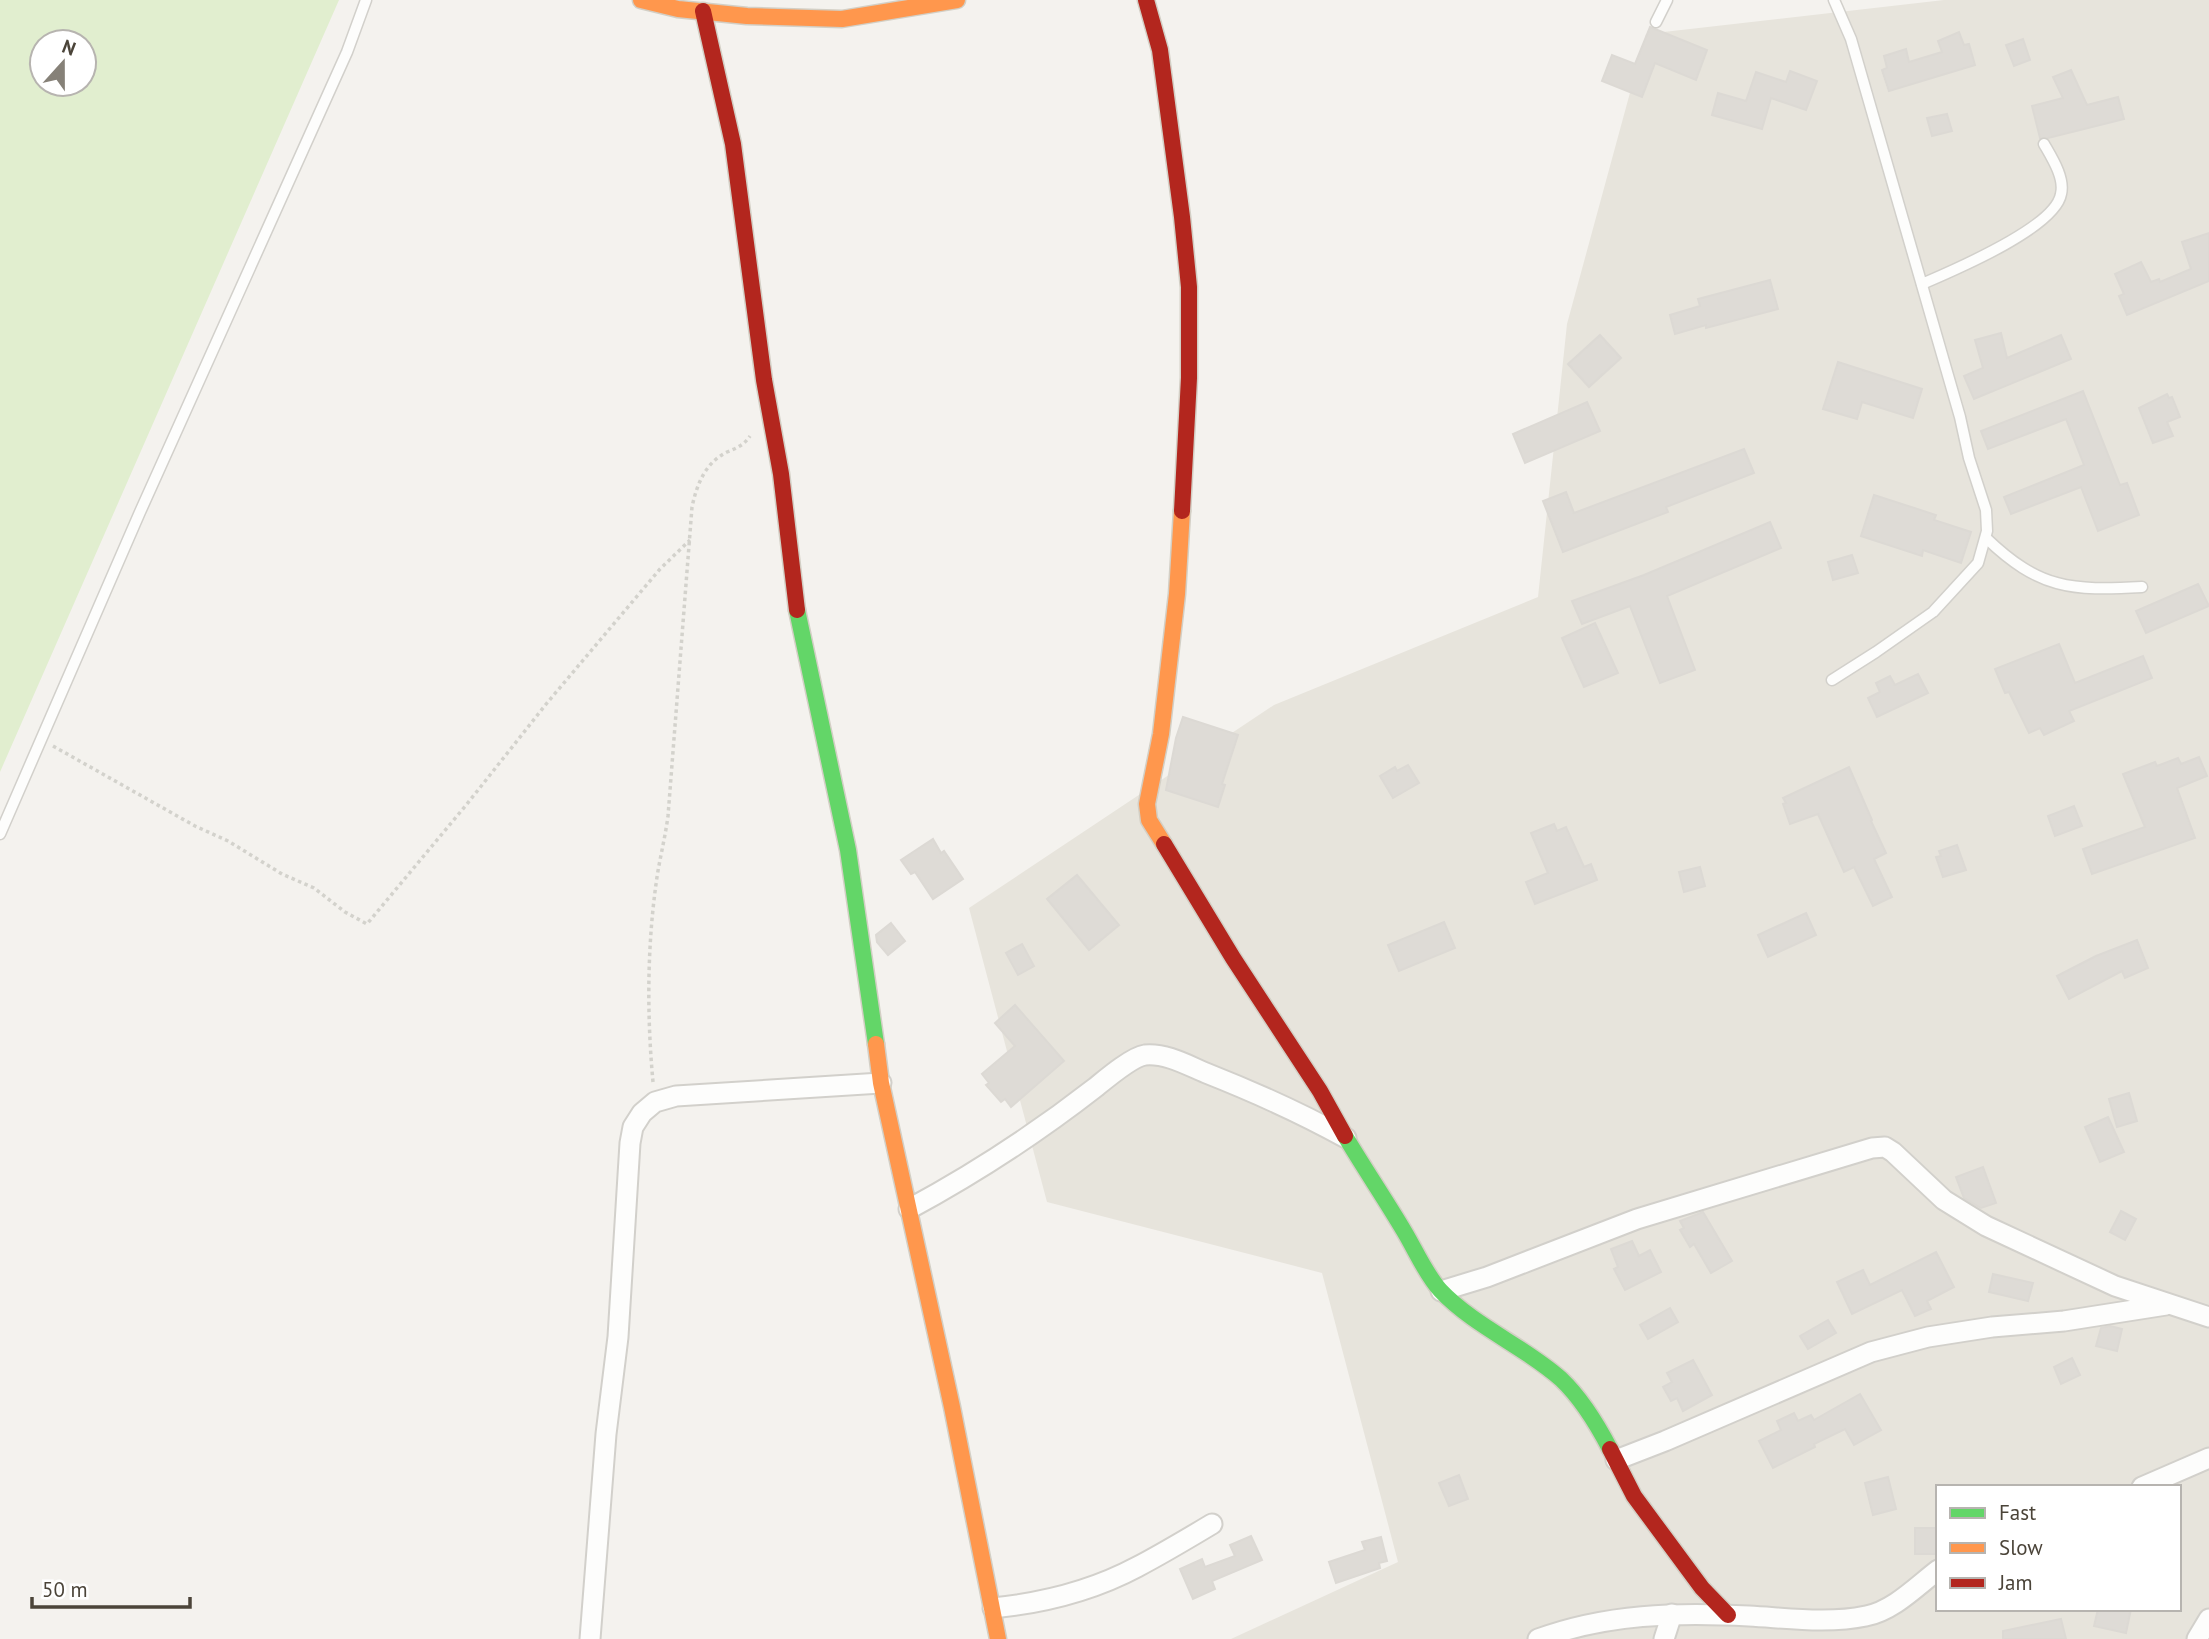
<svg xmlns="http://www.w3.org/2000/svg" width="2209" height="1639" viewBox="0 0 2209 1639" font-family="'PT Sans',sans-serif">
<style>
.residential{fill:#e7e4dc;fill-rule:evenodd}
.green{fill:#e1eecf;fill-rule:evenodd}
.building{fill:#dedbd6;stroke:#dcd9d4;stroke-width:2}
.lines{fill:none;stroke-linecap:round;stroke-linejoin:round}
.lane-casing{stroke:#d2d0cb;stroke-width:13}
.street-casing{stroke:#d2d0cb;stroke-width:23}
.fast-casing{stroke:#d3cfc5;stroke-width:19}
.slow-casing{stroke:#d3cfc5;stroke-width:19}
.jam-casing{stroke:#d3cfc5;stroke-width:19}
.path{stroke:#d3d2cc;stroke-width:3.5;stroke-dasharray:3.5 3.5;stroke-linecap:butt}
.lane{stroke:#fdfdfc;stroke-width:10}
.street{stroke:#fdfdfc;stroke-width:19}
.fast{stroke:#63d668;stroke-width:16}
.slow{stroke:#ff974d;stroke-width:16}
.jam{stroke:#b3261e;stroke-width:16}
</style>
<rect width="100%" height="100%" fill="#f4f2ee"/>
<path class="residential" d="M 1944,0 L 2209,0 L 2209,1639 L 1231,1639 L 1398,1562 L 1322,1273 L 1047,1202 L 969,908 L 1274,705 L 1538,597 L 1567,324 L 1646,34 ZM 1938,1487 L 2179,1487 L 2179,1609 L 1938,1609 Z"/>
<path class="green" d="M 0,0 L 339,0 L 0,772 ZM 42,42 L 84,42 L 84,84 L 42,84 Z"/>
<g class="building">
<path d="M 1650,27 L 1707,50 L 1696,80 L 1655,63 L 1642,97 L 1602,81 L 1612,55 L 1635,64 Z"/>
<path d="M 1959,32 L 1964,45 L 1969,44 L 1975,65 L 1889,91 L 1882,70 L 1887,68 L 1884,56 L 1906,49 L 1909,62 L 1942,52 L 1938,41 Z"/>
<path d="M 2023,39 L 2030,60 L 2014,66 L 2006,45 Z"/>
<path d="M 2071,70 L 2087,105 L 2118,97 L 2124,119 L 2048,138 L 2040,138 L 2032,106 L 2063,98 L 2053,77 Z"/>
<path d="M 1790,71 L 1817,81 L 1806,110 L 1771,98 L 1762,129 L 1712,115 L 1718,93 L 1746,101 L 1756,72 L 1786,82 Z"/>
<path d="M 1947,114 L 1952,131 L 1932,136 L 1927,118 Z"/>
<path d="M 2209,233 L 2209,281 L 2127,315 L 2119,296 L 2124,294 L 2115,274 L 2141,262 L 2151,282 L 2159,279 L 2160,282 L 2191,269 L 2182,242 Z"/>
<path d="M 1770,280 L 1778,309 L 1706,328 L 1706,325 L 1675,334 L 1670,315 L 1700,306 L 1698,299 Z"/>
<path d="M 2001,333 L 2007,358 L 2061,335 L 2071,359 L 1974,399 L 1964,376 L 1983,368 L 1975,340 Z"/>
<path d="M 1600,335 L 1621,358 L 1589,387 L 1568,364 Z"/>
<path d="M 1838,362 L 1922,389 L 1913,418 L 1862,402 L 1857,419 L 1823,409 Z"/>
<path d="M 2083,391 L 2120,485 L 2127,483 L 2139,515 L 2098,531 L 2081,487 L 2011,514 L 2004,497 L 2084,465 L 2066,419 L 1988,449 L 1981,431 Z"/>
<path d="M 2167,394 L 2169,398 L 2172,397 L 2180,417 L 2167,422 L 2173,436 L 2153,443 L 2139,408 Z"/>
<path d="M 1587,402 L 1600,431 L 1525,463 L 1513,434 Z"/>
<path d="M 1744,449 L 1754,473 L 1666,507 L 1668,512 L 1563,552 L 1543,501 L 1566,492 L 1574,513 Z"/>
<path d="M 1874,495 L 1936,515 L 1934,520 L 1971,532 L 1961,563 L 1923,550 L 1922,556 L 1861,536 Z"/>
<path d="M 1770,522 L 1781,548 L 1667,596 L 1695,670 L 1660,683 L 1630,606 L 1582,624 L 1572,601 L 1644,575 Z"/>
<path d="M 1852,555 L 1858,573 L 1833,580 L 1828,562 Z"/>
<path d="M 2198,584 L 2209,606 L 2146,633 L 2136,611 Z"/>
<path d="M 1595,623 L 1618,673 L 1584,687 L 1562,638 Z"/>
<path d="M 2059,644 L 2075,683 L 2143,656 L 2152,678 L 2069,711 L 2074,721 L 2044,735 L 2040,728 L 2029,733 L 2009,692 L 2005,693 L 1995,669 Z"/>
<path d="M 1918,674 L 1928,693 L 1877,717 L 1868,698 L 1880,692 L 1876,683 L 1890,676 L 1895,685 Z"/>
<path d="M 1183,717 L 1238,735 L 1222,784 L 1225,785 L 1218,807 L 1166,790 L 1176,738 Z"/>
<path d="M 2199,757 L 2207,776 L 2177,788 L 2195,838 L 2092,874 L 2083,849 L 2145,827 L 2123,774 L 2155,762 L 2157,766 L 2178,758 L 2181,764 Z"/>
<path d="M 1408,765 L 1419,783 L 1393,798 L 1380,776 L 1395,767 L 1397,771 Z"/>
<path d="M 1849,767 L 1872,820 L 1871,821 L 1886,853 L 1874,859 L 1892,897 L 1873,906 L 1854,867 L 1844,872 L 1818,814 L 1790,824 L 1783,804 L 1786,803 L 1783,798 Z"/>
<path d="M 2074,806 L 2082,826 L 2055,836 L 2048,816 Z"/>
<path d="M 1554,824 L 1557,831 L 1566,827 L 1584,867 L 1591,864 L 1597,880 L 1535,904 L 1526,882 L 1548,873 L 1531,833 Z"/>
<path d="M 933,839 L 941,853 L 944,851 L 963,879 L 933,899 L 915,872 L 911,874 L 901,860 Z"/>
<path d="M 1957,845 L 1966,870 L 1943,877 L 1936,857 L 1941,856 L 1939,851 Z"/>
<path d="M 1700,867 L 1705,886 L 1684,892 L 1679,872 Z"/>
<path d="M 1077,875 L 1119,925 L 1089,950 L 1047,899 Z"/>
<path d="M 1806,913 L 1816,935 L 1768,957 L 1758,935 Z"/>
<path d="M 1444,922 L 1455,948 L 1399,971 L 1388,945 Z"/>
<path d="M 891,923 L 905,941 L 888,955 L 877,942 L 876,935 Z"/>
<path d="M 2137,940 L 2148,968 L 2125,978 L 2122,971 L 2069,999 L 2057,976 L 2096,956 Z"/>
<path d="M 1022,944 L 1034,966 L 1018,975 L 1006,953 Z"/>
<path d="M 1015,1005 L 1064,1061 L 1011,1107 L 1005,1099 L 1001,1102 L 986,1085 L 989,1083 L 982,1074 L 1015,1046 L 995,1023 Z"/>
<path d="M 2129,1093 L 2137,1121 L 2117,1127 L 2109,1099 Z"/>
<path d="M 2108,1117 L 2124,1152 L 2100,1162 L 2085,1127 Z"/>
<path d="M 1983,1167 L 1996,1203 L 1981,1208 L 1964,1198 L 1956,1177 Z"/>
<path d="M 2121,1211 L 2136,1219 L 2125,1240 L 2110,1232 Z"/>
<path d="M 1703,1212 L 1732,1261 L 1711,1273 L 1694,1244 L 1690,1247 L 1680,1230 L 1684,1228 L 1680,1221 Z"/>
<path d="M 1632,1241 L 1639,1256 L 1650,1250 L 1661,1272 L 1625,1290 L 1614,1269 L 1618,1267 L 1611,1249 Z"/>
<path d="M 1936,1252 L 1954,1287 L 1927,1301 L 1931,1309 L 1915,1316 L 1902,1290 L 1852,1314 L 1837,1282 L 1863,1270 L 1870,1285 Z"/>
<path d="M 1993,1274 L 2033,1283 L 2028,1301 L 1989,1292 Z"/>
<path d="M 1670,1308 L 1678,1322 L 1648,1339 L 1640,1325 Z"/>
<path d="M 1828,1320 L 1836,1333 L 1808,1349 L 1800,1336 Z"/>
<path d="M 2110,1326 L 2122,1329 L 2117,1351 L 2096,1346 L 2101,1328 Z"/>
<path d="M 2072,1358 L 2080,1375 L 2061,1384 L 2054,1367 Z"/>
<path d="M 1693,1360 L 1712,1395 L 1683,1411 L 1677,1398 L 1671,1401 L 1663,1387 L 1672,1382 L 1667,1373 Z"/>
<path d="M 1860,1394 L 1881,1430 L 1854,1445 L 1845,1429 L 1814,1444 L 1815,1447 L 1773,1468 L 1759,1441 L 1781,1430 L 1777,1421 L 1794,1413 L 1798,1421 L 1811,1415 L 1814,1420 Z"/>
<path d="M 1459,1475 L 1468,1499 L 1449,1506 L 1439,1483 Z"/>
<path d="M 1888,1477 L 1896,1509 L 1873,1515 L 1865,1483 Z"/>
<rect x="1915" y="1528" width="21" height="26"/>
<path d="M 1251,1536 L 1262,1560 L 1212,1581 L 1215,1589 L 1193,1599 L 1180,1569 L 1202,1559 L 1205,1567 L 1235,1556 L 1230,1545 Z"/>
<path d="M 1381,1537 L 1387,1561 L 1379,1563 L 1380,1568 L 1336,1583 L 1329,1562 L 1365,1550 L 1362,1542 Z"/>
<path d="M 2098,1609 L 2131,1609 L 2126,1633 L 2094,1626 Z"/>
<path d="M 2061,1619 L 2066,1639 L 2003,1639 L 2003,1631 Z"/>
</g>
<g class="lines">
<g class="lane-casing">
<g id="lane">
<path d="M 1656,22 L 1667,0"/>
<path d="M 1922,284 C 1952,271 2055,228 2061,194 C 2065,178 2052,158 2044,144"/>
<path d="M 1986,538 C 2039,589 2071,591 2142,587"/>
<path d="M 1832,680 L 1876,652 L 1933,612 L 1978,563 L 1987,531 L 1986,510 L 1969,458 L 1960,417 L 1851,39 L 1834,0"/>
<path d="M 0,834 L 140,512 L 347,52 L 366,0"/>
</g>
</g>
<g class="street-casing">
<g id="street">
<path d="M 909,1209 C 974,1174 1037,1133 1096,1087 C 1107,1078 1132,1057 1145,1055 C 1166,1053 1187,1065 1206,1073 C 1254,1092 1301,1113 1346,1138"/>
<path d="M 1441,1291 L 1487,1277 L 1637,1219 L 1872,1148 L 1885,1147 L 1893,1152 L 1944,1200 L 1986,1226 L 2115,1286 L 2209,1317"/>
<path d="M 1616,1460 L 1665,1441 L 1871,1352 L 1928,1337 L 1992,1327 L 2064,1321 L 2166,1305"/>
<path d="M 2142,1487 L 2209,1458"/>
<path d="M 993,1608 C 1043,1603 1092,1591 1137,1567 C 1162,1554 1187,1539 1212,1524"/>
<path d="M 590,1639 L 606,1434 L 618,1337 L 630,1143 L 633,1127 L 642,1113 L 655,1102 L 676,1096 L 881,1083"/>
<path d="M 1538,1639 C 1606,1614 1677,1612 1749,1616 C 1787,1618 1828,1624 1866,1616 C 1893,1611 1917,1586 1938,1570"/>
<path d="M 1664,1639 L 1672,1614"/>
<path d="M 2197,1639 L 2209,1619"/>
</g>
</g>
<g class="fast-casing">
<g id="fast">
<path d="M 797,610 L 848,850 L 876,1044"/>
<path d="M 1345,1136 C 1364,1168 1385,1199 1404,1231 C 1416,1251 1425,1273 1440,1290 C 1475,1327 1524,1346 1561,1379 C 1581,1398 1597,1424 1610,1449"/>
</g>
</g>
<g class="slow-casing">
<g id="slow">
<path d="M 641,0 L 678,9 L 747,16 L 842,19 L 957,0"/>
<path d="M 1164,844 L 1149,820 L 1147,804 L 1161,734 L 1177,594 L 1182,511"/>
<path d="M 876,1044 L 881,1083 L 952,1407 L 998,1639"/>
</g>
</g>
<g class="jam-casing">
<g id="jam">
<path d="M 1146,0 L 1160,50 L 1182,217 L 1189,287 L 1189,378 L 1182,511"/>
<path d="M 703,11 L 733,144 L 764,380 L 781,474 L 797,610"/>
<path d="M 1164,844 L 1233,958 L 1320,1091 L 1345,1136"/>
<path d="M 1610,1449 L 1634,1496 L 1702,1588 L 1728,1615"/>
</g>
</g>
<g class="path">
<path d="M 53,746 L 195,826 L 228,841 L 282,874 L 314,888 L 345,912 L 367,924 L 467,804 L 547,703 L 660,569 L 690,540"/>
<path d="M 653,1082 C 647,1017 647,950 656,884 C 659,861 665,839 668,816 L 692,507 C 697,484 705,463 727,452 C 737,448 744,445 750,436"/>
</g>
<use href="#lane" class="lane"/>
<use href="#street" class="street"/>
<use href="#fast" class="fast"/>
<use href="#slow" class="slow"/>
<use href="#jam" class="jam"/>
</g>
<rect x="1936" y="1485" width="245" height="126" fill="#ffffff" stroke="#b7b4b0" stroke-width="2"/>
<rect x="1950" y="1508" width="35" height="10" fill="#63d668" stroke="#b7b4b0" stroke-width="2"/>
<text x="1999" y="1520" font-size="21" fill="#4b4439">Fast</text>
<rect x="1950" y="1543" width="35" height="10" fill="#ff974d" stroke="#b7b4b0" stroke-width="2"/>
<text x="1999" y="1555" font-size="21" fill="#4b4439">Slow</text>
<rect x="1950" y="1578" width="35" height="10" fill="#b3261e" stroke="#b7b4b0" stroke-width="2"/>
<text x="1999" y="1590" font-size="21" fill="#4b4439">Jam</text>
<g transform="translate(63 63) rotate(21)"><circle r="33" fill="#ffffff" stroke="#b7b4b0" stroke-width="2"/>
<path d="M0-5L12 26L0 18L-12 26Z" fill="#868178"/>
<text y="-10" font-size="19" font-weight="bold" text-anchor="middle" fill="#4b4439">N</text>
</g>
<path d="M32 1597v10h158v-10" fill="none" stroke="#4b4439" stroke-width="3.5"/>
<text x="42" y="1597" font-size="21" fill="#4b4439" stroke="#ffffff" stroke-width="5" paint-order="stroke">50 m</text>
</svg>
